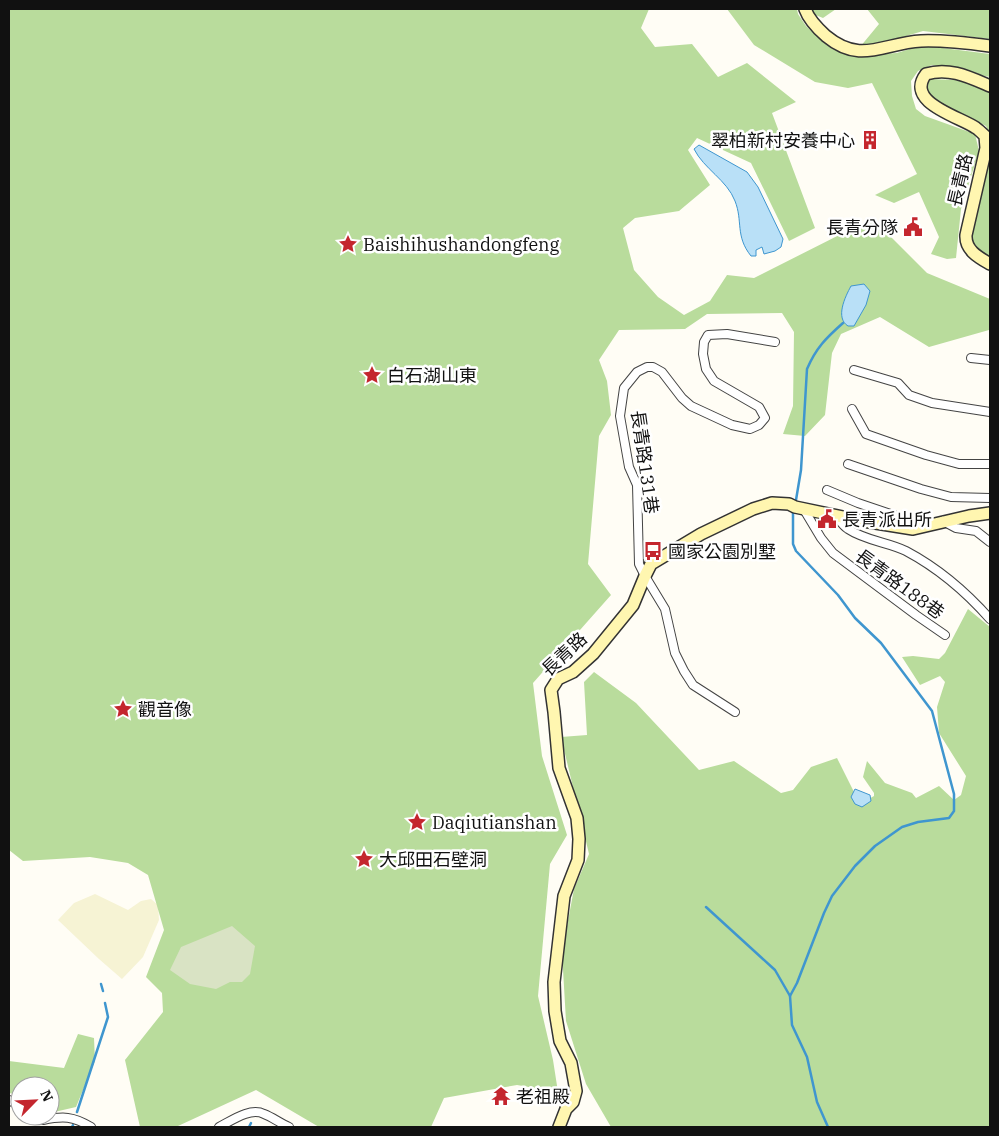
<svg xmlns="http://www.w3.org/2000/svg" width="999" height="1136" viewBox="0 0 999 1136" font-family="'IBM Plex Serif','Noto Sans TC',serif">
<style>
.farmland{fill:#f6f3d4}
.forest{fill:#b9dc9c}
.cemetery{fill:#d9e3c4}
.water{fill:#b9e0f7;stroke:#3f96cf}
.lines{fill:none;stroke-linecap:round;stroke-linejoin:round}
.stream{stroke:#3f96cf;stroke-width:2.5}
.street-casing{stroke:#444;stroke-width:10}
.secondary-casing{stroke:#333;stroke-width:14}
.street{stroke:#fff;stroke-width:8}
.secondary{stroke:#fff6b0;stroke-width:11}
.labels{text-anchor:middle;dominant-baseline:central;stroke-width:5;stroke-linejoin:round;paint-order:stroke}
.poi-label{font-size:18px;fill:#111;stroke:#fff;text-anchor:start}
.street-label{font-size:18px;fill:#111;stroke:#fff}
</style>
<rect width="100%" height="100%" fill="#fffdf5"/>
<path class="farmland" d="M 95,894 L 128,910 L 141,901 L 151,899 L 158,905 L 159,920 L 143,957 L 122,979 L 99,959 L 58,920 L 74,903 Z"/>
<g class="forest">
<path d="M 9,9 L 649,9 L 641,28 L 655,47 L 692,44 L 718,77 L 747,63 L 796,102 L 772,113 L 815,228 L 789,241 L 751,163 L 697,138 L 688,150 L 710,185 L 679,211 L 635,218 L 623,228 L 634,270 L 658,297 L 684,315 L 710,301 L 727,275 L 754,278 L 869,220 L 885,231 L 927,273 L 990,299 L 989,330 L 929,347 L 880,317 L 841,334 L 832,353 L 825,415 L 805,436 L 783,434 L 793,406 L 794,332 L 782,313 L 707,314 L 685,329 L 619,330 L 599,360 L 607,381 L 611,415 L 599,436 L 588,564 L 611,595 L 533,683 L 542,756 L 567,835 L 550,864 L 538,996 L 553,1060 L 558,1092 L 517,1085 L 444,1098 L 431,1127 L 319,1127 L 256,1090 L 178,1126 L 140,1127 L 125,1060 L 163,1012 L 162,993 L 146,977 L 164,930 L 148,875 L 128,863 L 90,857 L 23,861 L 9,850 Z"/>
<path d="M 727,9 L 797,9 L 798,14 L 806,26 L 824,43 L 844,54 L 863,55 L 897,53 L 916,47 L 935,47 L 990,54 L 990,77 L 932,65 L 918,71 L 911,81 L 912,96 L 916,109 L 925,116 L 975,134 L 979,151 L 961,209 L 956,258 L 947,259 L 931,254 L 939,237 L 919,192 L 894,203 L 875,195 L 917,174 L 872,83 L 848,88 L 815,82 L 754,45 Z"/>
<path d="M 812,9 L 836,9 L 823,18 L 813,14 Z"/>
<path d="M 867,9 L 990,9 L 990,39 L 923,31 L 896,39 L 873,48 L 860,47 L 879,24 Z"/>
<path d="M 928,79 L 956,80 L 990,89 L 990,135 L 986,126 L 927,98 L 925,90 Z"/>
<path d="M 990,152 L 990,257 L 976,251 L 968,240 Z"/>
<path d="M 968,609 L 990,627 L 990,1127 L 611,1127 L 586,1084 L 566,1021 L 562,952 L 574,889 L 589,854 L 561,737 L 587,735 L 584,682 L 594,672 L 636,703 L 699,770 L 734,761 L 781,793 L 793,790 L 811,767 L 837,758 L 860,804 L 874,796 L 874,793 L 863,777 L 867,761 L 885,783 L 912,793 L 916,798 L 939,786 L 954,800 L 961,795 L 966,776 L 939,733 L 937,707 L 945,682 L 940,676 L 920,685 L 902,657 L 913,656 L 939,659 L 945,653 Z"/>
<path d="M 78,1034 L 94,1038 L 95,1061 L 76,1107 L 50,1113 L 50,1086 L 20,1086 L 20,1095 L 9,1093 L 9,1061 L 64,1068 Z"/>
</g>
<path class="cemetery" d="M 232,926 L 255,946 L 250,974 L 242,982 L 230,982 L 216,989 L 190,984 L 170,970 L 181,947 Z"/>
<g class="water">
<path d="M 699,145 L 747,172 L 758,187 L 783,239 L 781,247 L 775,251 L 764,254 L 762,247 L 756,250 L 756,256 L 751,256 C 735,236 743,221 735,201 C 727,180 704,169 694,149 Z"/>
<path d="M 864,284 L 870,291 L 866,305 L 854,326 L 848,326 C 835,318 845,297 851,286 Z"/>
<path d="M 855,789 L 870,795 L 871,801 L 862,807 L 855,804 L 851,797 Z"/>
</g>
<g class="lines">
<g class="stream">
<path d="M 796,500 L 801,470 L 807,369 C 816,348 826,338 843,323"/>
<path d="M 793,513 L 793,544 L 796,551 L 838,595 L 855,618 L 881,643 L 932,711 L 954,794 L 954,811 L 949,818 L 918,822 L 902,827 L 875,846 L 855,866 L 832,896 L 824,913 L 797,983 L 790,996 L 792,1025 L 807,1057 L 817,1102 L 828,1127"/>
<path d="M 706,907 L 775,970 L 790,996"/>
<path d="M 101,984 L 103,991"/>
<path d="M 77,1112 L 108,1017 L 105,1003"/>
<path d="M 72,1127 L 73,1125"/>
<path d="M 249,1127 L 251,1123"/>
</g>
<g class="street-casing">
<g id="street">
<path d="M 971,358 L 990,360"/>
<path d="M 854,370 L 898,383 L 909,395 L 932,403 L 990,412"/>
<path d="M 852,409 L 866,434 L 926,455 L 959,464 L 990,464"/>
<path d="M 848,464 L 921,489 L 951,497 L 990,498"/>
<path d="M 827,490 L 858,503 L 923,525"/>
<path d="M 803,508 L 821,538 L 833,553 L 916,615 L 945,635"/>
<path d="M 835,515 C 839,520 843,526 848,529 C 866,541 888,542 906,551 C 938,568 967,593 990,619"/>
<path d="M 943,521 L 956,528 L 976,531 L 990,542"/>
<path d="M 735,712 L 693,685 L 684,671 L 675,653 L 665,609 L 645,576 L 639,564 L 637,485 L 629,467 L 620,416 L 624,388 L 637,372 L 647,367 L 653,367 L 662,372 L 682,398 L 691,406 L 732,425 L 750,429 L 759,425 L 765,418 L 759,407 L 714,381 L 706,369 L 703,354 L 704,342 L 708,335 L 727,334 L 775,342"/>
<path d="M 9,1100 L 20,1106"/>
<path d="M 36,1116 L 43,1120 C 63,1116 73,1116 91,1127"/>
<path d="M 219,1127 C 231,1121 250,1107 264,1114 C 272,1117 280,1123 289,1127"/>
</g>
</g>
<g class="secondary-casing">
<g id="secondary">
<path d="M 805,9 C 809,20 817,28 826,36 C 861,65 883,43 921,41 C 944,40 967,43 990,46"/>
<path d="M 990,86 C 969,77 949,67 926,74 C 904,103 961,117 976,128 C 979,130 982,133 985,136 L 986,148 L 966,235 C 965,250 978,257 990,264"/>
<path d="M 559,1127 L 566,1109 L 573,1102 L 576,1091 L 571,1063 L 560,1041 L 555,1011 L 554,982 L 564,896 L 578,860 L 579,839 L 577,818 L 559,768 L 554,712 L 551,690 L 558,679 L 573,672 L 593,654 L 633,605 L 645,576 L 651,564 L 701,534 L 753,509 L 772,503 L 789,504 L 795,507 L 857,520 L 913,529 L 969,516 L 990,513"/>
</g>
</g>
<use href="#street" class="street"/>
<use href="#secondary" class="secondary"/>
</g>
<defs>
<g id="building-bare" transform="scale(1.5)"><path d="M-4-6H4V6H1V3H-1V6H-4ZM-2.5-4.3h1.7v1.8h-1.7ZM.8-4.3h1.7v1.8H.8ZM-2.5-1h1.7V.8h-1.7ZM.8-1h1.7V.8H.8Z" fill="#c4262e" stroke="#fff" stroke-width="2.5" paint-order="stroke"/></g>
<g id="civic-bare" transform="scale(1.5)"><path d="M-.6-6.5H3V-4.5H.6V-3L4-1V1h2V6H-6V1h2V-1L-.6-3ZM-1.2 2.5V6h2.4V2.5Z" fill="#c4262e" stroke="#fff" stroke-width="2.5" paint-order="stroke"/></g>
<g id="sight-bare" transform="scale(1.5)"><path d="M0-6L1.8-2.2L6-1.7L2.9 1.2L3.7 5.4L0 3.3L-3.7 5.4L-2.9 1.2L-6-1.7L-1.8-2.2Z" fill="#c4262e" stroke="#fff" stroke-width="2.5" paint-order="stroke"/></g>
<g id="bus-bare" transform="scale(1.5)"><path d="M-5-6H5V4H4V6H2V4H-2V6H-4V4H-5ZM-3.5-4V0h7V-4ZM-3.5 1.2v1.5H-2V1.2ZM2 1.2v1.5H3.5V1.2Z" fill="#c4262e" stroke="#fff" stroke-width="2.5" paint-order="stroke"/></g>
<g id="temple-bare" transform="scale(1.5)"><path d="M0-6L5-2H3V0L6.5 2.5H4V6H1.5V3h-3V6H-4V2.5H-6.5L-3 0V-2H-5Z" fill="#c4262e" stroke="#fff" stroke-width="2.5" paint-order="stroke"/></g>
</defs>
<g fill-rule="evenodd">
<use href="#building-bare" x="870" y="140"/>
<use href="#civic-bare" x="913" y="227"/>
<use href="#sight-bare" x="348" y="244"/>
<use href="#sight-bare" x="372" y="375"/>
<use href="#civic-bare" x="827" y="519"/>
<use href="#bus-bare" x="653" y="551"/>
<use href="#sight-bare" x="123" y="709"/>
<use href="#sight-bare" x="417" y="822"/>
<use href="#sight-bare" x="364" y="859"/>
<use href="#temple-bare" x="501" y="1096"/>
</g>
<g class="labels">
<g class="poi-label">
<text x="855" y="140" text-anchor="end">翠柏新村安養中心</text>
<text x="898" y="227" text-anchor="end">長青分隊</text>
<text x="363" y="244">Baishihushandongfeng</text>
<text x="387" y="375">白石湖山東</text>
<text x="842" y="519">長青派出所</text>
<text x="668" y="551">國家公園別墅</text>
<text x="138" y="709">觀音像</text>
<text x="432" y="822">Daqiutianshan</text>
<text x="379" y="859">大邱田石壁洞</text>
<text x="516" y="1096">老祖殿</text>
</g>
<g class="street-label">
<text transform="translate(960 180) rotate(-77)">長青路</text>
<text transform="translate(645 462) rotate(82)">長青路131巷</text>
<text transform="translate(900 584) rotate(36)">長青路188巷</text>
<text transform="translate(564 654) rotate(-43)">長青路</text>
</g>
</g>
<rect width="999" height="1136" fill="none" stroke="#111111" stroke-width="20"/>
<g transform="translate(35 1101) rotate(66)"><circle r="24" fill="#ffffff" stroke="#a0a0a0"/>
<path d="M0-4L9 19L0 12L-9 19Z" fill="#c4262e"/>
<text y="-8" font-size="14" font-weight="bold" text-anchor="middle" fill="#111111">N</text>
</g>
</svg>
